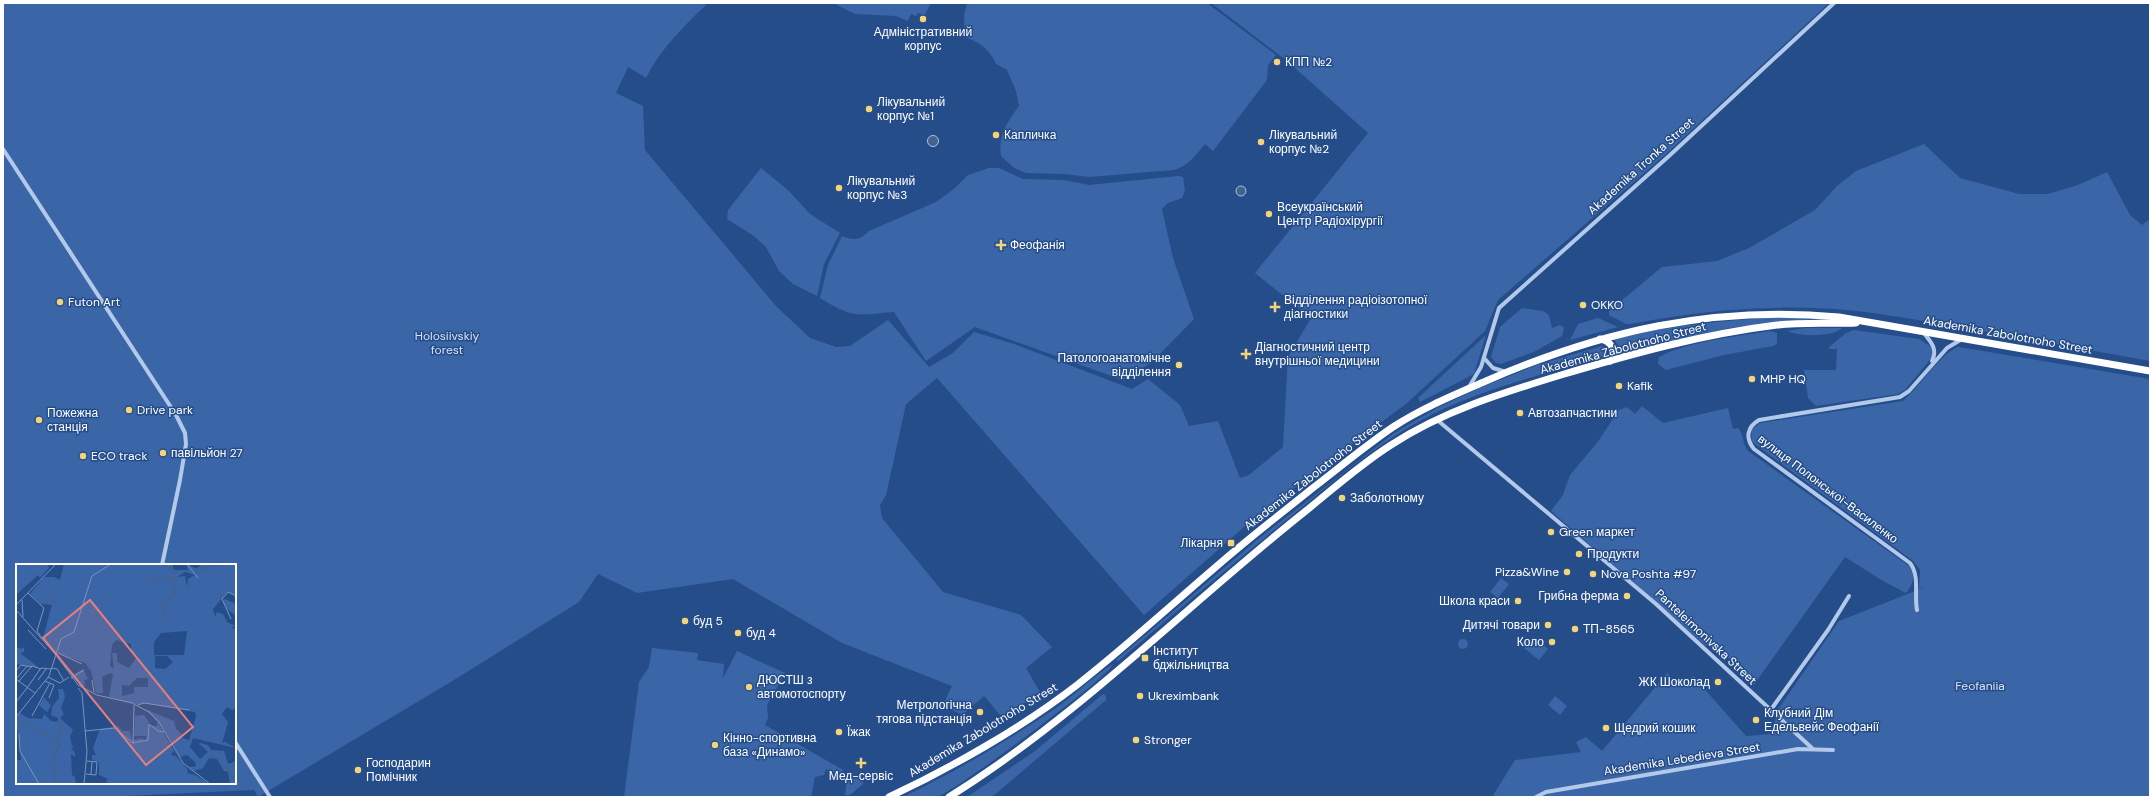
<svg xmlns="http://www.w3.org/2000/svg" width="2153" height="800" viewBox="0 0 2153 800" font-family="'DM Sans',sans-serif">
<style>
.green{fill:#3a66a7;fill-rule:evenodd}
.water{fill:#45618d;stroke:#a7c3ea}
.lines{fill:none;stroke-linecap:round;stroke-linejoin:round}
.street{stroke:#b3c9ea;stroke-width:4}
.highway{stroke:#fff;stroke-width:7}
.poi-dot{fill:#f3d577;stroke:#254d8a;stroke-width:1.5}
.labels{text-anchor:middle;dominant-baseline:central;stroke-width:3;stroke-linejoin:round;paint-order:stroke}
.poi-label{font-size:12px;fill:#fff;stroke:#254d8a;text-anchor:start}
.street-label{font-size:12px;fill:#fff;stroke:#254d8a}
.park-label{font-size:12px;fill:#d7e4f7;stroke:#254d8a}
.inset-river{fill:none;stroke:#45618d;stroke-width:2}
.inset-road{fill:none;stroke:#7c94b9;stroke-width:1}
.view{fill:#e67e7e;fill-opacity:0.15;stroke:#e67e7e;stroke-width:2}
.inset-edge{fill:none;stroke:#fff;stroke-width:2}
</style>
<rect width="100%" height="100%" fill="#254d8a"/>
<g class="green">
<path d="M 3,3 L 708,3 C 684,26 661,48 646,78 L 628,67 L 616,93 L 643,106 L 645,150 L 776,306 L 810,338 L 836,347 L 850,346 L 888,320 L 929,367 L 953,353 L 974,332 L 1014,344 L 1132,389 L 1148,379 L 1180,405 L 1189,426 L 1218,421 L 1240,478 L 1249,475 L 1283,447 L 1288,357 L 1311,318 L 1255,273 L 1368,133 L 1287,61 L 1211,3 L 1829,3 L 1667,153 L 1498,300 L 1485,331 L 1407,403 L 1252,520 L 1144,615 L 937,378 L 906,404 L 886,495 L 880,505 L 882,518 L 943,592 L 1021,615 L 1052,647 L 1026,668 L 1041,694 L 1001,716 L 984,696 L 962,715 L 943,705 L 952,686 L 842,643 L 733,579 L 637,593 L 598,574 L 579,602 L 454,680 L 258,797 L 254,790 L 105,797 L 3,797 ZM 17,565 L 235,565 L 235,783 L 17,783 Z"/>
<path d="M 833,3 L 931,3 L 924,16 L 918,13 L 916,16 L 911,14 L 908,21 L 896,16 L 855,14 Z"/>
<path d="M 967,3 L 1207,3 L 1276,55 L 1268,65 L 1267,80 L 1213,151 L 1205,144 C 1195,156 1188,166 1174,170 L 1089,177 L 1064,174 L 1026,173 L 1014,168 L 1001,156 C 998,136 1007,122 1019,106 L 1016,91 L 1007,70 L 996,64 C 990,49 979,42 965,37 L 964,15 Z"/>
<path d="M 1924,144 L 1960,178 L 2019,194 L 2048,194 L 2078,185 L 2107,172 L 2130,215 L 2142,225 L 2150,219 L 2150,361 C 2086,349 2023,338 1959,327 C 1910,319 1862,309 1812,308 C 1751,306 1691,312 1631,324 L 1626,324 L 1609,315 L 1609,311 L 1662,267 L 1717,261 L 1749,248 L 1815,210 L 1837,186 L 1856,171 Z"/>
<path d="M 761,168 L 789,191 L 810,214 L 840,233 L 824,264 L 817,296 L 793,284 L 779,271 L 766,247 L 754,236 L 727,219 L 728,210 Z"/>
<path d="M 989,168 L 999,168 L 1023,179 L 1064,180 L 1089,185 L 1178,176 L 1183,177 L 1185,190 L 1182,198 L 1168,203 L 1162,209 L 1173,258 L 1194,319 L 1151,363 L 1123,380 L 975,327 L 926,361 L 894,312 C 856,315 854,319 820,298 L 828,265 L 842,236 C 854,241 860,240 869,231 L 936,202 L 955,188 L 968,175 Z"/>
<path d="M 1522,308 L 1543,311 L 1549,315 L 1552,328 L 1560,325 L 1564,328 L 1562,336 L 1536,351 L 1501,364 L 1496,363 L 1491,357 L 1500,327 Z"/>
<path d="M 1800,317 L 1815,319 L 1729,328 L 1618,354 L 1618,346 L 1613,337 C 1675,326 1736,318 1800,317 Z"/>
<path d="M 1598,318 L 1618,327 L 1570,340 L 1578,324 Z"/>
<path d="M 1805,328 L 1842,328 C 1832,337 1799,337 1788,331 Z"/>
<path d="M 1854,330 L 1919,339 L 1931,347 L 1933,356 L 1905,390 L 1898,394 L 1816,406 L 1808,398 L 1804,370 L 1836,370 L 1837,349 L 1829,349 L 1829,347 L 1846,333 Z"/>
<path d="M 1770,331 L 1777,333 L 1777,344 L 1773,346 L 1724,355 L 1666,370 L 1658,364 L 1659,357 C 1686,342 1739,336 1770,331 Z"/>
<path d="M 1486,335 L 1474,374 L 1420,402 L 1418,398 Z"/>
<path d="M 1602,346 L 1607,349 L 1605,356 C 1550,373 1491,386 1439,411 C 1389,435 1348,469 1306,504 C 1244,554 1184,605 1123,657 L 1118,661 L 1116,660 L 1257,540 L 1394,433 L 1439,407 L 1482,387 L 1537,365 Z"/>
<path d="M 1959,347 L 2150,379 L 2150,797 L 1492,797 L 1515,760 L 1581,752 L 1576,742 L 1586,737 L 1602,751 L 1667,673 L 1680,687 L 1693,676 L 1746,736 L 1771,734 L 1779,708 L 1839,621 L 1928,586 L 1919,589 L 1920,570 L 1912,560 L 1756,445 L 1752,441 L 1751,430 L 1760,423 L 1903,401 C 1919,388 1942,351 1959,347 Z"/>
<path d="M 1642,406 L 1663,423 L 1728,408 L 1733,429 L 1738,428 C 1744,434 1742,444 1748,451 L 1909,566 C 1916,575 1913,585 1906,593 L 1883,581 L 1845,557 L 1753,686 L 1742,677 L 1746,673 L 1710,642 L 1706,646 L 1551,511 L 1563,495 L 1570,475 L 1597,443 L 1619,410 L 1627,407 L 1635,414 Z"/>
<path d="M 1501,578 L 1509,584 L 1498,598 L 1490,592 Z"/>
<path d="M 1536,639 L 1548,649 L 1539,660 L 1524,648 L 1531,640 Z"/>
<circle cx="1463" cy="644" r="5"/>
<path d="M 652,648 L 698,653 L 697,660 L 724,664 L 723,678 L 737,651 L 785,673 L 767,705 L 768,718 L 765,725 L 843,770 L 840,775 L 826,769 L 824,775 L 815,777 L 811,797 L 624,797 L 639,682 L 649,667 Z"/>
<path d="M 1113,664 C 1112,675 957,790 937,797 C 928,800 913,797 903,797 C 955,772 1005,742 1053,710 C 1074,696 1092,677 1113,664 Z"/>
<path d="M 1103,694 L 1106,696 L 1106,700 L 992,797 L 967,797 L 1035,751 Z"/>
<path d="M 1555,696 L 1567,706 L 1560,715 L 1548,705 Z"/>
<path d="M 856,777 L 863,780 L 863,784 L 850,795 L 845,795 L 847,780 Z"/>
</g>
<g class="water">
<circle cx="933" cy="141" r="5.5"/>
<circle cx="1241" cy="191" r="5"/>
</g>
<g class="lines">
<g class="street">
<path d="M 3,149 L 176,415 L 185,433 L 186,444 L 180,480 L 162,565"/>
<path d="M 1923,332 C 1931,342 1938,349 1932,361"/>
<path d="M 1484,358 L 1493,368 L 1506,372"/>
<path d="M 1469,387 L 1481,367 L 1499,308 L 1669,156 L 1834,3"/>
<path d="M 1436,419 L 1656,604 L 1813,749"/>
<path d="M 1917,610 C 1914,595 1920,576 1910,563 L 1754,449 C 1745,438 1747,427 1759,420 L 1900,397 L 1909,391 L 1947,348 L 1962,339"/>
<path d="M 1770,711 L 1828,630 L 1849,596"/>
<path d="M 235,742 L 270,797"/>
<path d="M 1536,797 L 1546,792 L 1798,749 L 1833,750"/>
</g>
<g class="highway">
<path d="M 1600,339 C 1612,341 1616,351 1610,361"/>
<path d="M 889,797 C 951,768 1023,727 1077,685 C 1132,642 1183,594 1237,549 C 1262,528 1288,508 1314,487 C 1340,467 1365,446 1393,427 C 1422,408 1454,395 1486,381 C 1601,331 1714,305 1839,317 L 2150,371"/>
<path d="M 949,797 C 1079,716 1187,605 1307,510 C 1334,488 1361,464 1391,445 C 1443,411 1502,393 1561,375 C 1631,354 1703,334 1777,325 C 1803,322 1829,324 1856,323"/>
</g>
</g>
<g class="poi-dot">
<circle cx="923" cy="19" r="4"/>
<circle cx="1277" cy="62" r="4"/>
<circle cx="869" cy="109" r="4"/>
<circle cx="996" cy="135" r="4"/>
<circle cx="1261" cy="142" r="4"/>
<circle cx="839" cy="188" r="4"/>
<circle cx="1269" cy="214" r="4"/>
<path d="M999 239h4v4h4v4h-4v4h-4v-4h-4v-4h4z"/>
<circle cx="60" cy="302" r="4"/>
<circle cx="1583" cy="305" r="4"/>
<path d="M1273 301h4v4h4v4h-4v4h-4v-4h-4v-4h4z"/>
<path d="M1244 348h4v4h4v4h-4v4h-4v-4h-4v-4h4z"/>
<circle cx="1179" cy="365" r="4"/>
<circle cx="1752" cy="379" r="4"/>
<circle cx="1619" cy="386" r="4"/>
<circle cx="129" cy="410" r="4"/>
<circle cx="1520" cy="413" r="4"/>
<circle cx="39" cy="420" r="4"/>
<circle cx="163" cy="453" r="4"/>
<circle cx="83" cy="456" r="4"/>
<circle cx="1342" cy="498" r="4"/>
<circle cx="1551" cy="532" r="4"/>
<rect x="1227" y="539" width="8" height="8" rx="2"/>
<circle cx="1579" cy="554" r="4"/>
<circle cx="1567" cy="572" r="4"/>
<circle cx="1593" cy="574" r="4"/>
<circle cx="1627" cy="596" r="4"/>
<circle cx="1518" cy="601" r="4"/>
<circle cx="685" cy="621" r="4"/>
<circle cx="1548" cy="625" r="4"/>
<circle cx="1575" cy="629" r="4"/>
<circle cx="738" cy="633" r="4"/>
<circle cx="1552" cy="642" r="4"/>
<rect x="1141" y="654" width="8" height="8" rx="2"/>
<circle cx="1718" cy="682" r="4"/>
<circle cx="749" cy="687" r="4"/>
<circle cx="1140" cy="696" r="4"/>
<circle cx="980" cy="712" r="4"/>
<circle cx="1756" cy="720" r="4"/>
<circle cx="1606" cy="728" r="4"/>
<circle cx="839" cy="732" r="4"/>
<circle cx="1136" cy="740" r="4"/>
<circle cx="715" cy="745" r="4"/>
<path d="M859 757h4v4h4v4h-4v4h-4v-4h-4v-4h4z"/>
<circle cx="358" cy="770" r="4"/>
</g>
<g class="labels">
<g class="poi-label">
<text x="923" y="32" text-anchor="middle">Адміністративний<tspan x="923" dy="14">корпус</tspan></text>
<text x="1285" y="62">КПП №2</text>
<text x="877" y="102">Лікувальний<tspan x="877" dy="14">корпус №1</tspan></text>
<text x="1004" y="135">Капличка</text>
<text x="1269" y="135">Лікувальний<tspan x="1269" dy="14">корпус №2</tspan></text>
<text x="847" y="181">Лікувальний<tspan x="847" dy="14">корпус №3</tspan></text>
<text x="1277" y="207">Всеукраїнський<tspan x="1277" dy="14">Центр Радіохірургії</tspan></text>
<text x="1010" y="245">Феофанія</text>
<text x="1284" y="300">Відділення радіоізотопної<tspan x="1284" dy="14">діагностики</tspan></text>
<text x="68" y="302">Futon Art</text>
<text x="1591" y="305">OKKO</text>
<text x="1255" y="347">Діагностичний центр<tspan x="1255" dy="14">внутрішньої медицини</tspan></text>
<text x="1171" y="358" text-anchor="end">Патологоанатомічне<tspan x="1171" dy="14">відділення</tspan></text>
<text x="1760" y="379">MHP HQ</text>
<text x="1627" y="386">Kafik</text>
<text x="137" y="410">Drive park</text>
<text x="47" y="413">Пожежна<tspan x="47" dy="14">станція</tspan></text>
<text x="1528" y="413">Автозапчастини</text>
<text x="171" y="453">павільйон 27</text>
<text x="91" y="456">ECO track</text>
<text x="1350" y="498">Заболотному</text>
<text x="1559" y="532">Green маркет</text>
<text x="1223" y="543" text-anchor="end">Лікарня</text>
<text x="1587" y="554">Продукти</text>
<text x="1559" y="572" text-anchor="end">Pizza&amp;Wine</text>
<text x="1601" y="574">Nova Poshta #97</text>
<text x="1619" y="596" text-anchor="end">Грибна ферма</text>
<text x="1510" y="601" text-anchor="end">Школа краси</text>
<text x="693" y="621">буд 5</text>
<text x="1540" y="625" text-anchor="end">Дитячі товари</text>
<text x="1583" y="629">ТП-8565</text>
<text x="746" y="633">буд 4</text>
<text x="1544" y="642" text-anchor="end">Коло</text>
<text x="1153" y="651">Інститут<tspan x="1153" dy="14">бджільництва</tspan></text>
<text x="757" y="680">ДЮСТШ з<tspan x="757" dy="14">автомотоспорту</tspan></text>
<text x="1710" y="682" text-anchor="end">ЖК Шоколад</text>
<text x="1148" y="696">Ukreximbank</text>
<text x="972" y="705" text-anchor="end">Метрологічна<tspan x="972" dy="14">тягова підстанція</tspan></text>
<text x="1764" y="713">Клубний Дім<tspan x="1764" dy="14">Едельвейс Феофанії</tspan></text>
<text x="1614" y="728">Щедрий кошик</text>
<text x="847" y="732">Їжак</text>
<text x="723" y="738">Кінно-спортивна<tspan x="723" dy="14">база «Динамо»</tspan></text>
<text x="1144" y="740">Stronger</text>
<text x="366" y="763">Господарин<tspan x="366" dy="14">Помічник</tspan></text>
<text x="861" y="776" text-anchor="middle">Мед-сервіс</text>
</g>
<g class="street-label">
<text transform="translate(1641 166) rotate(-42)">Akademika Tronka Street</text>
<text transform="translate(2008 335) rotate(10)">Akademika Zabolotnoho Street</text>
<text transform="translate(1623 348) rotate(-15)">Akademika Zabolotnoho Street</text>
<text transform="translate(1313 475) rotate(-38)">Akademika Zabolotnoho Street</text>
<text transform="translate(1828 489) rotate(37)">вулиця Полонської-Василенко</text>
<text transform="translate(1706 637) rotate(43)">Panteleimonivska Street</text>
<text transform="translate(983 730) rotate(-31)">Akademika Zabolotnoho Street</text>
<text transform="translate(1682 759) rotate(-9)">Akademika Lebedieva Street</text>
</g>
<g class="park-label">
<text x="447" y="336">Holosiivskiy<tspan x="447" dy="14">forest</tspan></text>
<text x="1980" y="686">Feofaniia</text>
</g>
</g>
<g transform="translate(16 564)">
<rect width="220" height="220" fill="#254d8a"/>
<path d="M 0,0 L 32,0 L 33,4 L 24,14 L 22,11 L 0,31 ZM 48,0 L 160,0 L 157,1 L 157,6 L 172,6 L 170,0 L 181,5 L 185,0 L 220,0 L 220,31 L 211,28 L 197,45 L 199,53 L 201,48 L 207,50 L 211,58 L 220,62 L 215,63 L 220,66 L 220,144 L 216,146 L 211,143 L 206,150 L 212,158 L 206,179 L 209,178 L 220,184 L 177,174 L 174,183 L 184,195 L 192,188 L 183,180 L 184,179 L 192,181 L 195,186 L 208,187 L 212,200 L 220,197 L 220,220 L 214,220 L 212,208 L 208,207 L 201,195 L 193,194 L 187,204 L 178,207 L 173,203 L 180,202 L 179,198 L 171,191 L 164,193 L 147,164 L 129,145 L 158,157 L 160,165 L 165,169 L 164,173 L 173,176 L 180,153 L 179,148 L 128,139 L 123,141 L 93,133 L 97,110 L 94,109 L 86,113 L 87,129 L 80,129 L 75,107 L 69,99 L 40,89 L 27,74 L 36,40 L 25,40 L 14,30 L 28,13 L 38,13 L 44,16 ZM 169,8 L 179,11 L 172,15 L 171,23 L 169,12 L 161,13 ZM 171,67 L 168,91 L 138,91 L 138,78 L 145,69 ZM 100,76 L 115,80 L 115,87 L 121,93 L 113,104 L 101,98 L 101,89 L 96,89 L 98,105 L 94,102 L 96,81 ZM 139,92 L 151,92 L 157,98 L 149,105 L 139,104 ZM 121,114 L 132,114 L 132,123 L 118,123 L 118,129 L 106,132 L 106,121 L 113,122 ZM 209,35 L 220,40 L 220,52 L 211,45 L 207,37 ZM 0,83 L 5,85 L 8,83 L 8,88 L 4,89 L 22,103 L 0,100 ZM 67,105 L 72,115 L 68,116 L 69,123 L 55,112 ZM 42,125 L 47,125 L 49,133 L 45,144 L 48,150 L 44,154 L 57,166 L 54,172 L 56,182 L 59,182 L 55,184 L 59,189 L 59,193 L 55,190 L 56,211 L 59,213 L 60,220 L 0,220 L 0,196 L 5,196 L 0,154 L 5,148 L 5,150 L 12,154 L 26,155 L 28,150 L 35,157 L 42,158 L 42,154 L 35,151 L 36,143 L 43,134 ZM 28,133 L 35,142 L 31,148 L 23,141 ZM 128,151 L 133,158 L 132,161 L 132,172 L 132,161 L 141,162 L 141,157 L 160,190 L 157,187 L 155,191 L 160,192 L 172,206 L 171,209 L 179,211 L 193,220 L 93,220 L 90,218 L 92,215 L 83,211 L 83,198 L 76,196 L 76,191 L 80,191 L 77,184 L 84,165 L 102,162 L 107,167 L 114,167 L 116,176 L 126,174 L 130,177 L 130,172 L 118,172 L 119,152 Z" fill="#3a66a7" fill-rule="evenodd"/>
<path class="inset-river" d="M 143,0 L 162,8M 180,9 L 192,2 L 206,0M 133,15 L 160,14M 24,39 L 36,40 L 37,35M 146,52 L 150,38 L 157,32 L 160,14M 0,159 L 16,162 L 38,176M 194,191 L 204,195 L 220,217M 37,200 L 37,194 L 44,181 L 41,173 L 45,168 L 45,162 L 41,157M 37,202 L 38,214 L 43,220"/>
<path class="inset-road" d="M 171,0 L 182,14M 12,29 L 28,44 L 21,67 L 26,74M 6,36 L 7,53M 0,41 L 40,0M 0,46 L 40,91 L 62,121 L 81,131 L 116,139 L 133,148 L 143,158 L 167,199 L 194,220M 215,55 L 206,35 L 212,28 L 220,32M 12,66 L 30,85M 42,89 L 66,100M 36,104 L 41,105 L 48,117M 0,107 L 5,101 L 16,103M 32,113 L 44,119 L 53,113M 55,114 L 68,106M 0,115 L 19,129M 0,115 L 11,102M 22,116 L 30,105M 76,116 L 78,128M 3,117 L 16,102 L 25,105M 29,117 L 38,121 L 33,134M 11,124 L 25,104 L 35,105M 62,124 L 66,129 L 71,188 L 68,220M 0,138 L 11,124M 122,141 L 128,139 L 173,146M 16,152 L 34,119M 0,153 L 33,112 L 45,75 L 58,68 L 76,12 L 95,0M 69,167 L 99,164 L 118,180M 3,170 L 4,187 L 23,220M 117,179 L 132,176 L 133,160 L 142,167 L 148,168M 117,179 L 118,141M 70,210 L 80,211 L 81,198 L 71,197M 75,210 L 76,198"/>
<path class="view" d="M 74,36 L 177,163 L 130,201 L 27,74 Z"/>
<rect width="220" height="220" class="inset-edge"/>
</g>
<rect width="2153" height="800" fill="none" stroke="#ffffff" stroke-width="8"/>
</svg>
